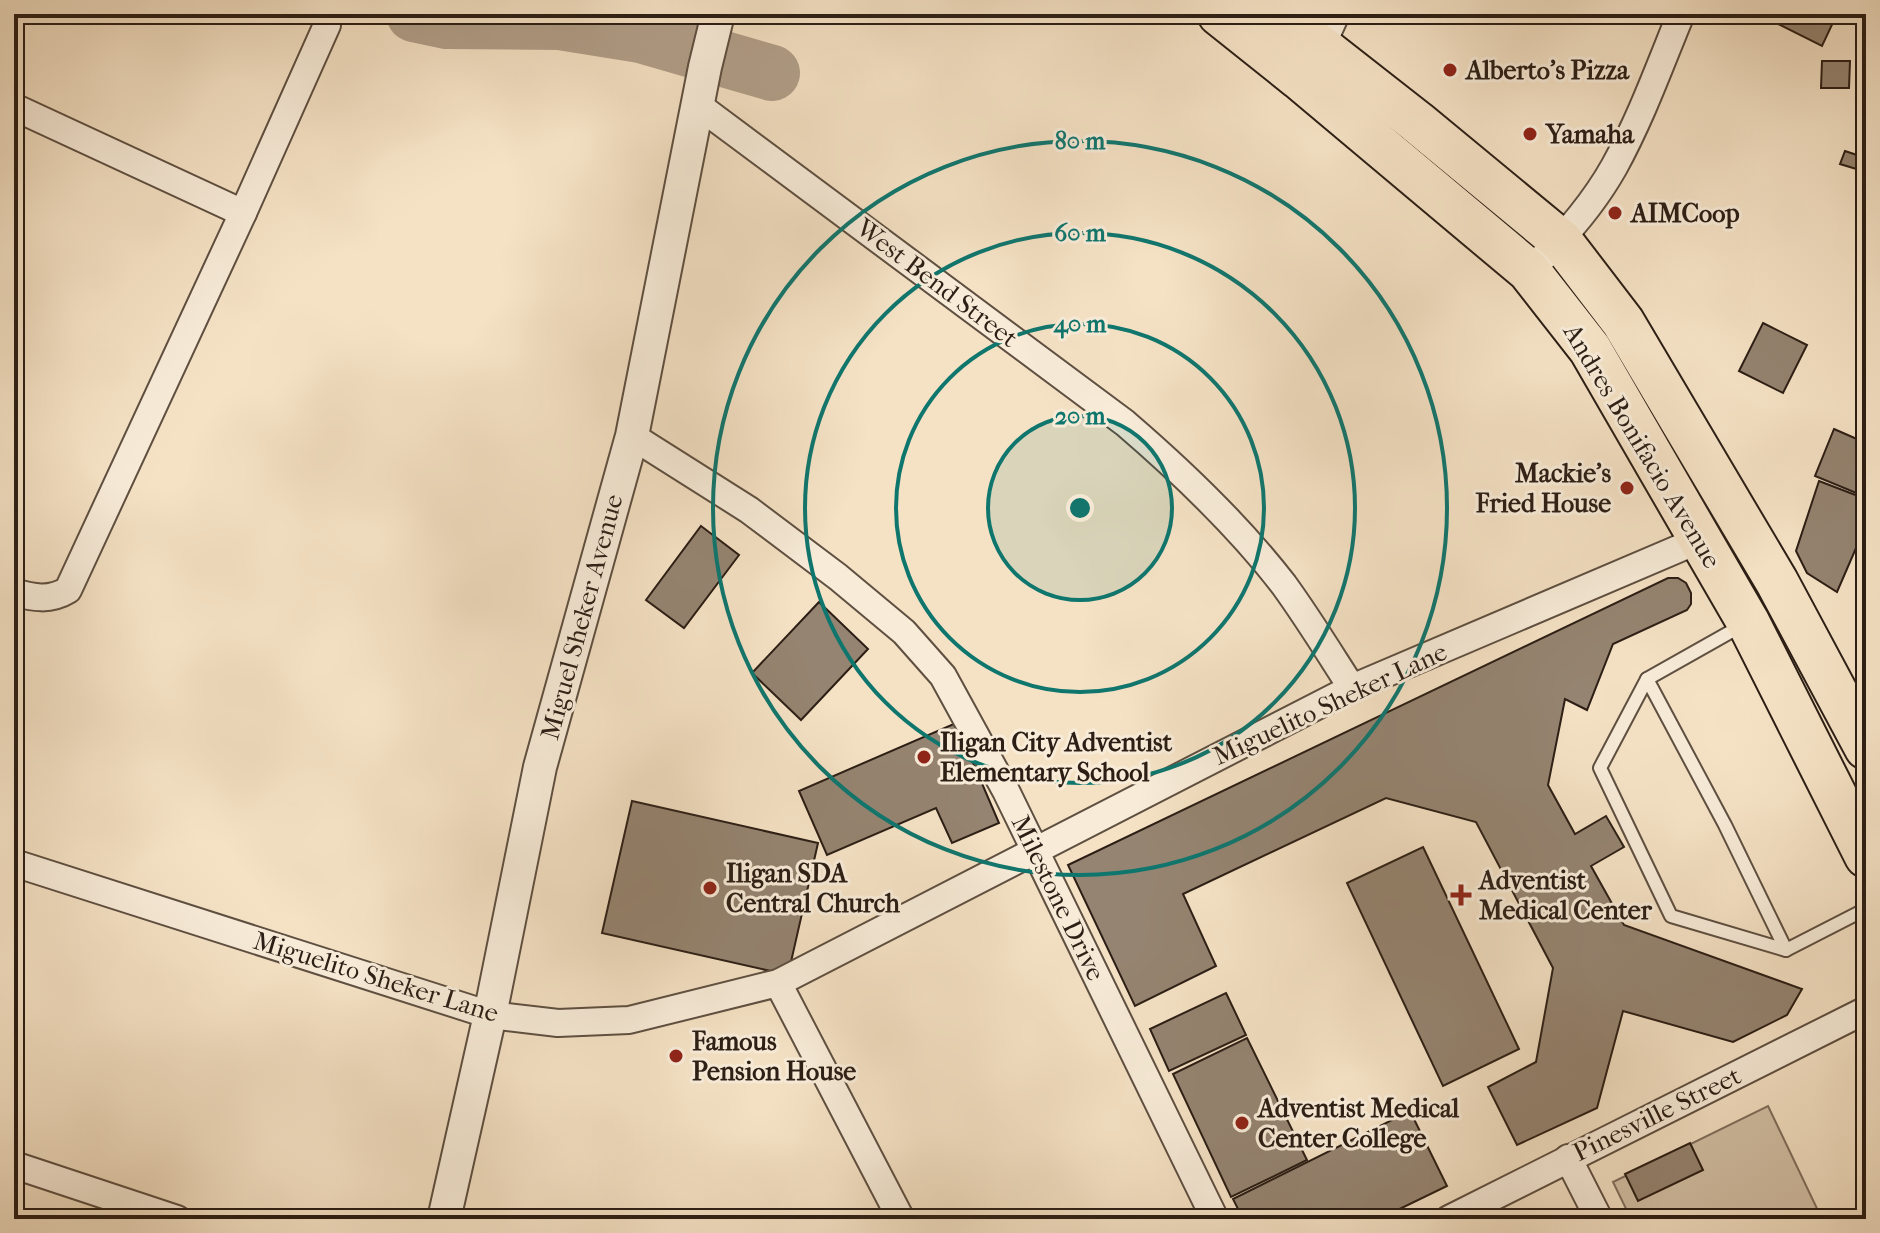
<svg xmlns="http://www.w3.org/2000/svg" width="1880" height="1233" viewBox="0 0 1880 1233" font-family="'IM FELL French Canon',serif">
<style>
.green{fill:#d3c1a7;stroke:#80705e;stroke-width:2}
.lines{fill:none;stroke-linecap:round;stroke-linejoin:round}
.river{stroke:#b19f89;stroke-width:56}
.building{fill:#958471;stroke:#2c1e15;stroke-width:2}
.service-casing{stroke:#5e4f41;stroke-width:16}
.minor-casing{stroke:#5e4f41;stroke-width:30}
.tertiary-casing{stroke:#5e4f41;stroke-width:36}
.trunk-casing{stroke:#2c1e15;stroke-width:46}
.service{stroke:#f8ecd9;stroke-width:12}
.minor{stroke:#f8ecd9;stroke-width:26}
.tertiary{stroke:#f8ecd9;stroke-width:32}
.trunk{stroke:#f5e2c5;stroke-width:42}
.ring{fill:none;stroke:#0f766e;stroke-width:4}
.poi-dot{fill:#8f2418;stroke:#f8ecd9;stroke-width:3}
.labels{text-anchor:middle;dominant-baseline:central;stroke-width:6;stroke-linejoin:round;paint-order:stroke}
.poi-label{font-size:26px;font-weight:bold;fill:#2c1e15;stroke:#f8ecd9;text-anchor:start}
.street-label{font-size:26px;fill:#2c1e15;stroke:#f8ecd9}
.centre{fill:#0f766e;stroke:#f8ecd9;stroke-width:4}
.ring-label{font-size:24px;text-anchor:middle;font-weight:bold;fill:#0f766e;stroke:#f8ecd9;stroke-width:6;stroke-linejoin:round;paint-order:stroke}
</style>
<rect width="100%" height="100%" fill="#f5e2c5"/>
<filter id="stains"><feTurbulence type="fractalNoise" baseFrequency=".0025" numOctaves="4"/><feColorMatrix values="0 0 0 0 .2 0 0 0 0 .09 0 0 0 0 .02 0 0 0 .5 -.17"/></filter>
<radialGradient id="worn" r=".72"><stop offset=".6" stop-color="#630" stop-opacity="0"/><stop offset="1" stop-color="#630" stop-opacity=".3"/></radialGradient>
<path class="green" d="M 1768,1106 L 1822,1219 L 1631,1219 L 1613,1182 Z"/>
<g class="lines">
<path class="river" d="M 414,14 L 447,21 L 560,22 L 641,35 L 772,73"/>
</g>
<g class="building">
<path d="M 1783,14 L 1837,14 L 1822,46 L 1778,24 Z"/>
<path d="M 1822,61 L 1850,61 L 1849,88 L 1821,88 Z"/>
<path d="M 1845,151 L 1866,158 L 1866,172 L 1840,164 Z"/>
<path d="M 1763,323 L 1807,345 L 1783,393 L 1739,371 Z"/>
<path d="M 1834,429 L 1866,443 L 1866,497 L 1815,476 Z"/>
<path d="M 1819,481 L 1866,499 L 1866,525 L 1837,592 L 1807,573 L 1796,551 Z"/>
<path d="M 701,526 L 739,555 L 684,628 L 646,600 Z"/>
<path d="M 1668,578 L 1678,578 L 1686,583 L 1691,593 L 1691,604 L 1687,610 L 1613,644 L 1587,710 L 1565,699 L 1548,785 L 1575,834 L 1606,816 L 1624,847 L 1591,866 L 1624,925 L 1802,989 L 1787,1015 L 1733,1042 L 1623,1011 L 1597,1108 L 1517,1145 L 1488,1087 L 1536,1062 L 1553,968 L 1476,822 L 1386,798 L 1183,894 L 1216,966 L 1135,1006 L 1068,865 Z"/>
<path d="M 819,602 L 868,649 L 801,720 L 752,673 Z"/>
<path d="M 956,723 L 999,823 L 952,843 L 936,808 L 827,855 L 799,791 Z"/>
<path d="M 632,801 L 818,843 L 788,975 L 602,933 Z"/>
<path d="M 1423,847 L 1519,1049 L 1443,1086 L 1347,883 Z"/>
<path d="M 1226,993 L 1246,1035 L 1169,1071 L 1150,1029 Z"/>
<path d="M 1247,1038 L 1307,1160 L 1231,1197 L 1173,1074 Z"/>
<path d="M 1410,1111 L 1447,1186 L 1379,1219 L 1243,1219 L 1233,1199 Z"/>
<path d="M 1690,1143 L 1703,1170 L 1638,1201 L 1625,1174 Z"/>
</g>
<g class="lines">
<g class="service-casing">
<g id="service">
<path d="M 1647,679 L 1725,825 L 1786,950 L 1671,916 L 1600,768 Z"/>
<path d="M 1647,679 L 1741,626"/>
<path d="M 1786,950 L 1866,909"/>
</g>
</g>
<g class="minor-casing">
<g id="minor">
<path d="M 1321,47 L 1336,14"/>
<path d="M 699,106 L 1125,423 C 1182,472 1238,525 1284,585 C 1308,618 1330,654 1352,688"/>
<path d="M 14,107 L 243,213"/>
<path d="M 1529,271 C 1561,241 1592,206 1614,167 C 1641,118 1660,65 1681,14"/>
<path d="M 632,436 L 749,510 L 838,577 L 904,632 L 943,676 L 1006,791 L 1215,1219"/>
<path d="M 14,592 C 33,598 50,601 68,590 L 243,213 L 327,25"/>
<path d="M 14,863 L 490,1015 L 558,1023 L 629,1020 L 778,983 L 1352,688 L 1699,540"/>
<path d="M 778,983 L 901,1219"/>
<path d="M 1568,1158 L 1599,1219"/>
<path d="M 14,1165 L 177,1219"/>
<path d="M 1449,1219 L 1866,1010"/>
</g>
</g>
<g class="tertiary-casing">
<path id="tertiary" d="M 444,1219 L 490,1015 L 540,767 L 632,436 L 705,67 L 718,14"/>
</g>
<g class="trunk-casing">
<g id="trunk">
<path d="M 1219,14 L 1299,78 L 1529,271 L 1590,349 L 1748,622 L 1866,856"/>
<path d="M 1279,14 L 1417,122 L 1561,241 L 1623,322 L 1777,582 L 1866,748"/>
</g>
</g>
<use href="#service" class="service"/>
<use href="#minor" class="minor"/>
<use href="#tertiary" class="tertiary"/>
<use href="#trunk" class="trunk"/>
</g>
<circle cx="1080" cy="508" r="92" fill="#0f766e" fill-opacity=".12"/>
<g class="ring">
<circle cx="1080" cy="508" r="92"/>
<circle cx="1080" cy="508" r="184"/>
<circle cx="1080" cy="508" r="275"/>
<circle cx="1080" cy="508" r="367"/>
</g>
<g class="poi-dot">
<circle cx="1450" cy="70" r="8"/>
<circle cx="1530" cy="134" r="8"/>
<circle cx="1615" cy="213" r="8"/>
<circle cx="1627" cy="488" r="8"/>
<circle cx="924" cy="757" r="8"/>
<circle cx="710" cy="888" r="8"/>
<path d="M1457 883h8v8h8v8h-8v8h-8v-8h-8v-8h8z"/>
<circle cx="676" cy="1056" r="8"/>
<circle cx="1242" cy="1123" r="8"/>
</g>
<g class="labels">
<g class="poi-label">
<text x="1466" y="70">Alberto's Pizza</text>
<text x="1546" y="134">Yamaha</text>
<text x="1631" y="213">AIMCoop</text>
<text x="1611" y="473" text-anchor="end">Mackie's<tspan x="1611" dy="30">Fried House</tspan></text>
<text x="940" y="742">Iligan City Adventist<tspan x="940" dy="30">Elementary School</tspan></text>
<text x="726" y="873">Iligan SDA<tspan x="726" dy="30">Central Church</tspan></text>
<text x="1479" y="880">Adventist<tspan x="1479" dy="30">Medical Center</tspan></text>
<text x="692" y="1041">Famous<tspan x="692" dy="30">Pension House</tspan></text>
<text x="1258" y="1108">Adventist Medical<tspan x="1258" dy="30">Center College</tspan></text>
</g>
<g class="street-label">
<text transform="translate(937 283) rotate(37)">West Bend Street</text>
<text transform="translate(1642 446) rotate(59)">Andres Bonifacio Avenue</text>
<text transform="translate(582 617) rotate(-75)">Miguel Sheker Avenue</text>
<text transform="translate(1330 704) rotate(-25)">Miguelito Sheker Lane</text>
<text transform="translate(1058 898) rotate(64)">Milestone Drive</text>
<text transform="translate(376 977) rotate(17)">Miguelito Sheker Lane</text>
<text transform="translate(1657 1114) rotate(-26)">Pinesville Street</text>
</g>
</g>
<circle cx="1080" cy="508" r="12" class="centre"/>
<g class="ring-label">
<text x="1080" y="149">80 m</text>
<text x="1080" y="241">60 m</text>
<text x="1080" y="332">40 m</text>
<text x="1080" y="424">20 m</text>
</g>
<rect width="1880" height="1233" fill="none" stroke="#f5e2c5" stroke-width="48"/>
<rect x="16" y="16" width="1848" height="1201" fill="none" stroke="#2c1e15" stroke-width="4"/>
<rect x="24" y="24" width="1832" height="1185" fill="none" stroke="#2c1e15" stroke-width="2"/>
<rect width="100%" height="100%" filter="url(#stains)"/>
<rect width="100%" height="100%" fill="url(#worn)"/>
</svg>
